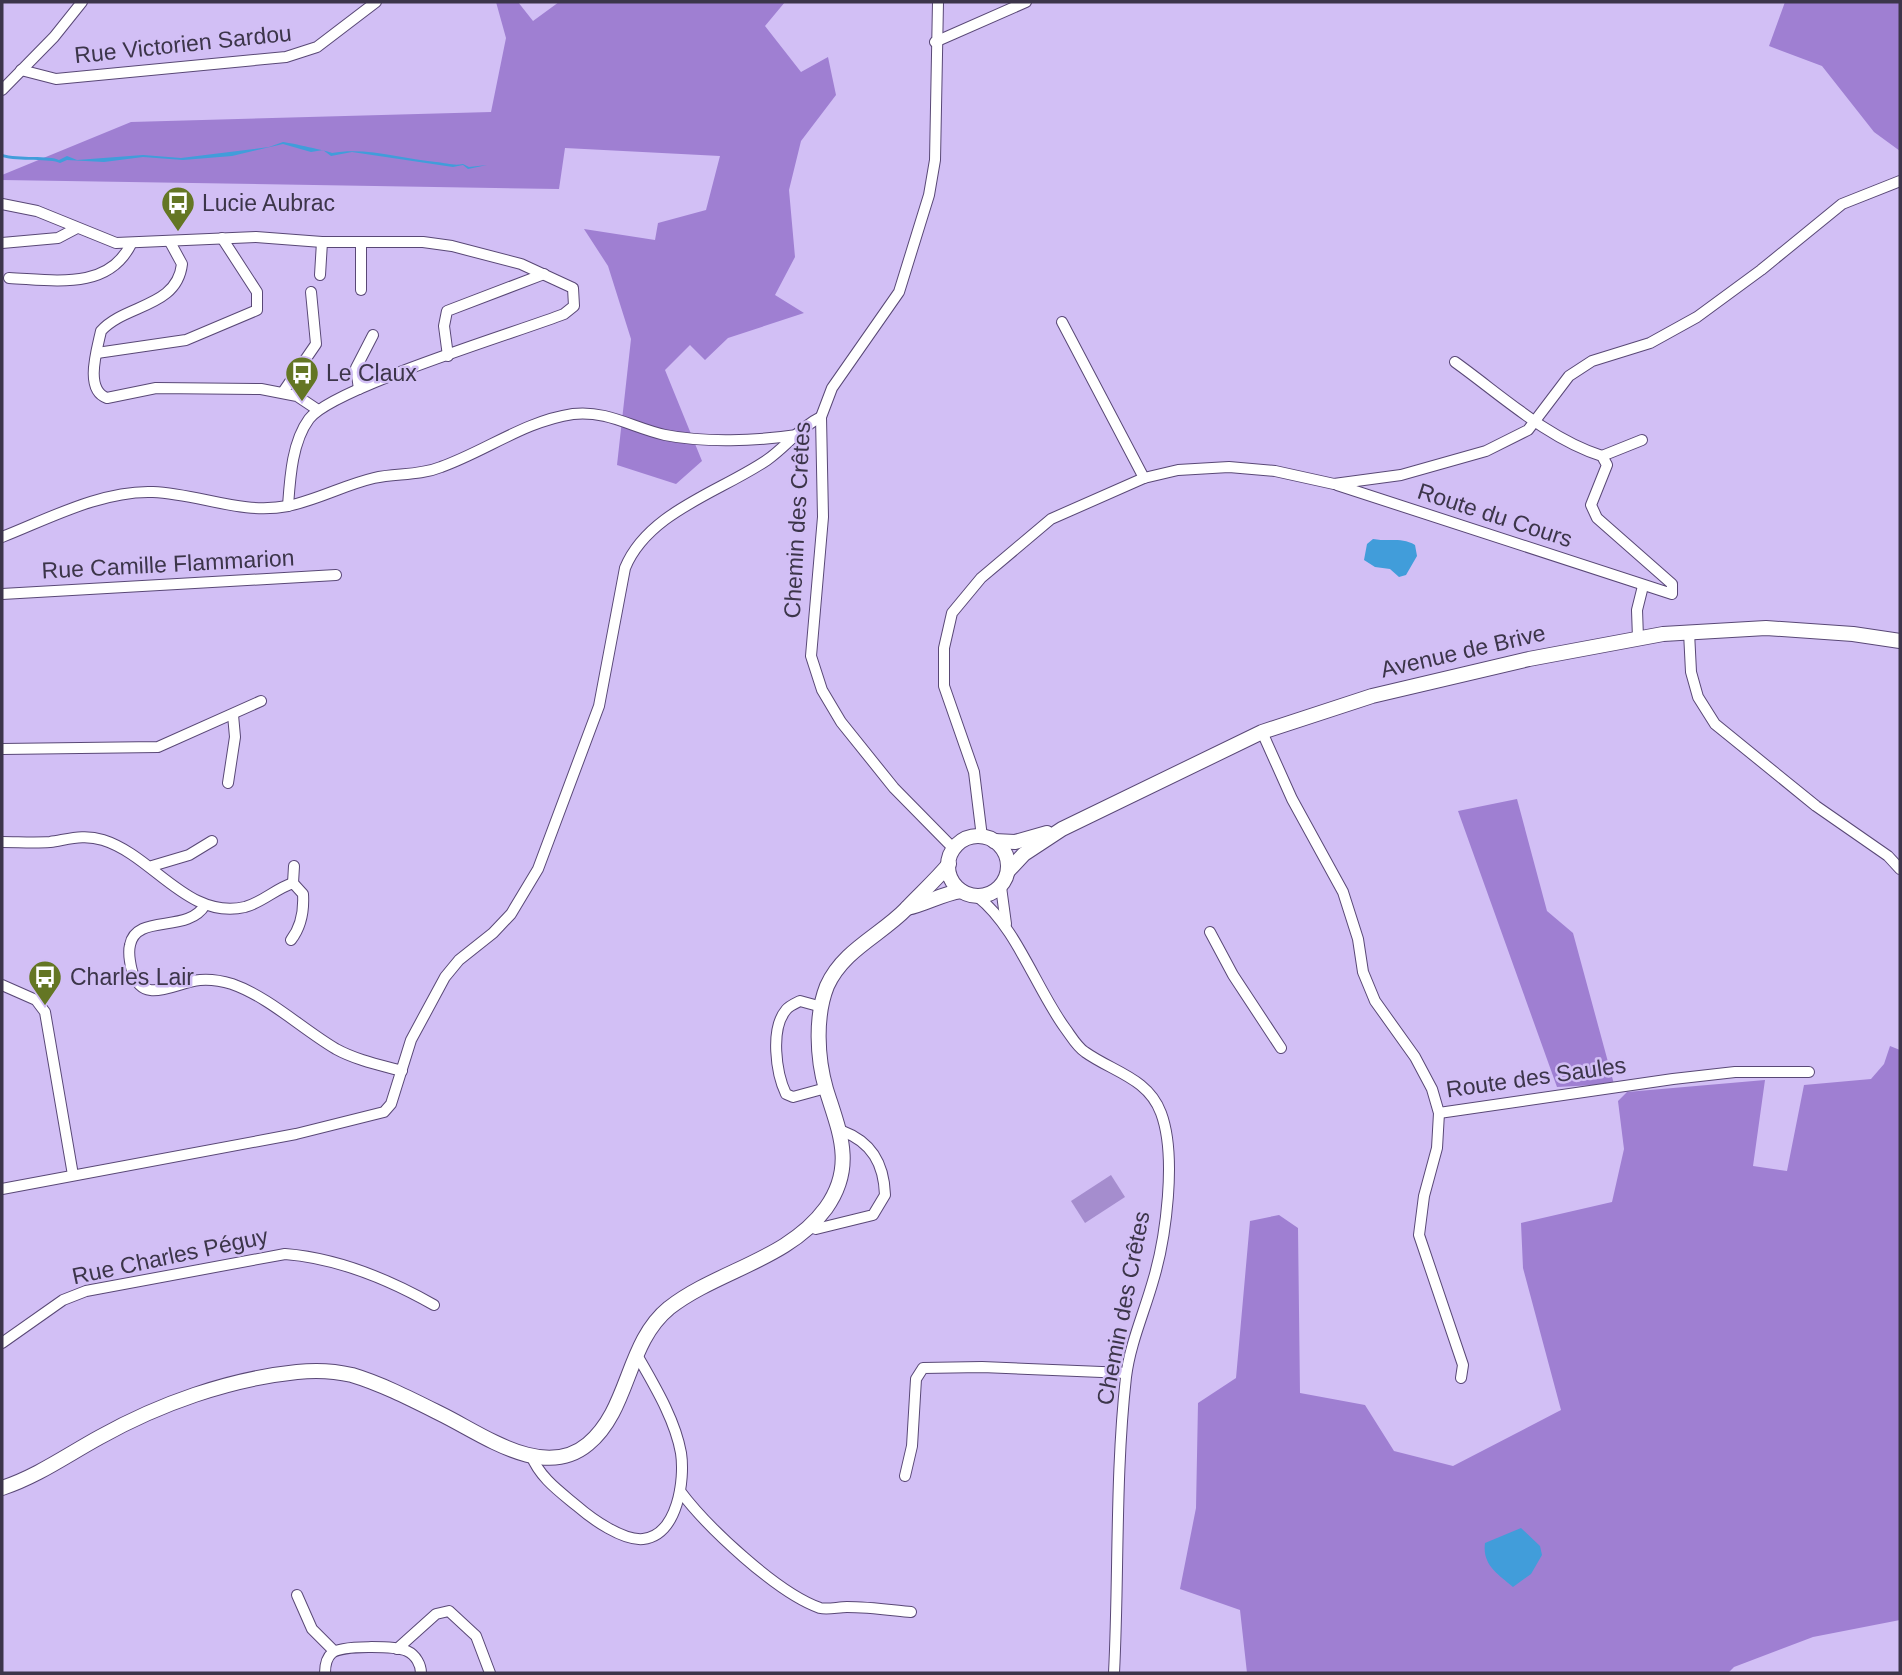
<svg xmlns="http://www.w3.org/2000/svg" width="1902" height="1675" viewBox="0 0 1902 1675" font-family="Helvetica,sans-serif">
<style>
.green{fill:#a58dce}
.forest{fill:#9f7fd2}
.water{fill:#419dda}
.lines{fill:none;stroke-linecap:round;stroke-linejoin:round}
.minor-casing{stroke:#594876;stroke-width:12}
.tertiary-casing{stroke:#594876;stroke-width:16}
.minor{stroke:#fff;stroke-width:10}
.tertiary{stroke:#fff;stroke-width:14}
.labels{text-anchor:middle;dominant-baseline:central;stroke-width:5;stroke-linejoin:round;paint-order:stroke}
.street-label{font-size:23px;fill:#3c354a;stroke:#d2bff5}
.poi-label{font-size:23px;fill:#3c354a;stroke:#d2bff5;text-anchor:start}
</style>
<rect width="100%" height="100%" fill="#d2bff5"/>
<path class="green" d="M 1111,1175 L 1125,1197 L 1085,1223 L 1071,1201 Z"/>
<g class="forest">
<path d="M 496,2 L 518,2 L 533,21 L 559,2 L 785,2 L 765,26 L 801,72 L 828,57 L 836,95 L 801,141 L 789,190 L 795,257 L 775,295 L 804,313 L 728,338 L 705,360 L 690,345 L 665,370 L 702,461 L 676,484 L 617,465 L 631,339 L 608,266 L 584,229 L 655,240 L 658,223 L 706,210 L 720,156 L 565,148 L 559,189 L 2,180 L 2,175 L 131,122 L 491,112 L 506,38 Z"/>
<path d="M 1785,2 L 1900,2 L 1900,151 L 1874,132 L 1822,66 L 1769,46 Z"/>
<path d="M 1517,799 L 1547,911 L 1573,933 L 1614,1084 L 1557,1087 L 1458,811 Z"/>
<path d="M 1890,1046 L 1900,1050 L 1900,1620 L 1813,1637 L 1734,1667 L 1728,1673 L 1247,1673 L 1240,1610 L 1180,1589 L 1196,1508 L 1198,1403 L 1236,1378 L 1250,1221 L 1279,1215 L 1298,1228 L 1300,1393 L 1365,1405 L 1394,1451 L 1453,1466 L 1561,1410 L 1523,1268 L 1521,1223 L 1612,1202 L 1624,1149 L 1618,1101 L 1627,1092 L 1765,1080 L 1753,1166 L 1787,1171 L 1804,1085 L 1871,1079 L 1884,1064 Z"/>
</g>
<g class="water">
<path d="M 283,142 C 291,143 328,151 332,153 C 367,147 402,159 436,162 C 447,163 453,166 463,164 L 469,167 L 487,165 L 468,169 L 463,165 L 453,167 L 352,152 L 331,156 L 323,150 L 311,152 L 283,144 L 232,156 L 183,160 L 143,157 L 104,162 L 67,160 L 60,163 C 51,158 19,162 2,157 L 2,154 C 18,159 50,155 59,160 L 67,156 L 77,160 L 143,155 L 181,158 L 269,147 Z"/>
<path d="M 1373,539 C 1389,542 1401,537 1415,545 L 1417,556 L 1406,575 L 1399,577 L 1390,569 L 1375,567 L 1364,560 L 1367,544 Z"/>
<path d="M 1521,1528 L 1540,1546 L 1542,1555 L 1531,1574 L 1513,1587 C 1498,1574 1482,1565 1485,1543 Z"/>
</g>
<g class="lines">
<g class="minor-casing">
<g id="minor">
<path d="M 938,2 L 935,160 L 929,195 L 899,292 L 832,388 L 821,417 L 823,517 L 811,656 L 822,690 L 841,722 L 894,788 L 954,849"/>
<path d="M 935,42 L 1026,2"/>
<path d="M 21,70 L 56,79 L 286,57 L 317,47 L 376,2"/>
<path d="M 2,90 L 54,37 L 82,2"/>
<path d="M 2,204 L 37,211 L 116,243 L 256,237 L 322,242 L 423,242 L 452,246 L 521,264 L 573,288 L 574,306 L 564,314 C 518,332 332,388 309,419 C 292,442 290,478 288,506"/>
<path d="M 170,242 L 182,264 C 177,308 125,304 101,331 C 97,350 84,390 107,398 L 156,388 L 261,389 L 297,396 L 318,410"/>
<path d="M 2,243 L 58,238 L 77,228"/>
<path d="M 320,275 L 322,242"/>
<path d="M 9,278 C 53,280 108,291 131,244"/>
<path d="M 361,290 L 361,243"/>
<path d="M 1062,322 L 1144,478"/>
<path d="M 97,353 L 186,340 L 257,310 L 257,292 L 222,238"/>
<path d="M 448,356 L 444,326 L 447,311 L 544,274"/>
<path d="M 359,389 L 356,368 L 373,335"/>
<path d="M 283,392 L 316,344 L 311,292"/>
<path d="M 1602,456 L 1642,440"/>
<path d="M 1337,485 L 1672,594 L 1672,584 L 1597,518 L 1591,505 L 1607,465 L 1602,456 C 1548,439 1501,395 1455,362"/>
<path d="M 2,537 C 48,519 102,490 153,492 C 200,494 241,515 288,506 C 320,499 344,485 374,478 C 396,473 419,476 441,467 C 486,451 525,421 573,414 C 607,410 633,428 665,435 C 705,443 756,441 797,435"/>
<path d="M 2,594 L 336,575"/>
<path d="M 1689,632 L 1691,672 L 1698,697 L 1715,724 L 1816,806 L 1888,856 L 1900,869"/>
<path d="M 1638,638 L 1637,610 L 1643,586"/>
<path d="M 1262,732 L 1292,799 L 1343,892 L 1358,939 L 1363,972 L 1375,1001 L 1415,1057 L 1432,1089 L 1439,1113 L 1673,1079 L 1735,1072 L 1809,1072"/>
<path d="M 2,749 L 158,747 L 261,701"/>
<path d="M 228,783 L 235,737 L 233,715"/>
<path d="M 982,837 L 974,772 L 944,686 L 944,648 L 952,613 L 981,578 L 1051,519 L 1144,478 L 1178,470 L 1229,467 L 1275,471 L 1334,484 L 1401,475 L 1486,451 L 1528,430 L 1569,376 L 1592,361 L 1650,343 L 1697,317 L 1761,270 L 1842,204 L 1900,181"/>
<path d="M 2,842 C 18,842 35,843 50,842 C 70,839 84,834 103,840 C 154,856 187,920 245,907 C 263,902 275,889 293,883 L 303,894 C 304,910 301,927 291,940"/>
<path d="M 152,866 L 189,855 L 212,841"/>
<path d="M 293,883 L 294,866"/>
<path d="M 1001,887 L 1006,924"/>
<path d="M 978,897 C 1016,927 1036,988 1065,1028 C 1071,1036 1077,1047 1085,1052 C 1113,1072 1148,1078 1161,1113 C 1177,1156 1166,1238 1153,1281 C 1144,1313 1130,1344 1126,1377 C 1115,1476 1119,1575 1114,1673"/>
<path d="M 205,905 C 188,934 136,913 130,945 C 128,953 130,963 132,971 C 143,1007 175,982 200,980 C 211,979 222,981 232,984 C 269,997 302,1029 336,1049 C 356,1060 380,1065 402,1071"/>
<path d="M 1210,932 L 1233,975 L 1281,1048"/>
<path d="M 2,985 L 36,1000 L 45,1012 L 73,1175"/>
<path d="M 822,1007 L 800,1001 C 796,1003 789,1006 786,1010 C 770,1029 776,1073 786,1094 L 793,1097 L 826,1088"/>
<path d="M 1439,1113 L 1437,1148 L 1424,1196 L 1419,1235 L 1463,1365 L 1461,1378"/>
<path d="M 2,1189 L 296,1134 L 384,1112 L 391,1104 L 411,1040 L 445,977 L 459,960 L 493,933 L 511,914 L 538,869 L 599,706 L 625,568 C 648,512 720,492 767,460 C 787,446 800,427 821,417"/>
<path d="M 808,1226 L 816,1229 L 873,1215 L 885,1195 C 884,1164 872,1142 842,1131"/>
<path d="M 2,1343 L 63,1300 L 86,1291 L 285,1254 C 336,1258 390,1280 434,1305"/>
<path d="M 531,1455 C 540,1478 559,1491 577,1506 C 592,1519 623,1541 643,1539 C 678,1535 685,1479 681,1453 C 675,1419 654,1385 637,1355"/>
<path d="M 905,1476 L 912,1446 L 916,1379 L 923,1368 L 982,1367 L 1126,1373"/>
<path d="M 680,1491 C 707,1527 777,1593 820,1608 C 828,1610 838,1607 847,1607 C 868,1607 890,1610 911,1612"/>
<path d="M 297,1595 L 312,1629 L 334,1651"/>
<path d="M 397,1649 L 436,1614 L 449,1611 L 476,1636 L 490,1673"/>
<path d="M 325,1673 C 325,1666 326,1658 332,1653 C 341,1645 395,1646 407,1651 C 416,1655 421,1665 421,1673"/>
</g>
</g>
<g class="tertiary-casing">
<g id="tertiary">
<circle cx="978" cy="866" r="30"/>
<path d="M 994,841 L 1015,842 L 1047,833"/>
<path d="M 1008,871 L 1024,854 L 1062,829 L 1262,732 L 1372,696 L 1529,659 L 1663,634 L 1766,628 L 1853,634 L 1900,641"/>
<path d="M 907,908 C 926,904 941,894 961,891"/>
<path d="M 2,1488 C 38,1476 67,1455 100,1437 C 159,1404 229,1379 297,1372 C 315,1370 335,1371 352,1375 C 382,1384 413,1400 441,1414 C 482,1434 544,1481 588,1444 C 630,1409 626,1343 669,1308 C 718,1270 788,1260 826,1208 C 856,1166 839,1131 826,1089 C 817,1058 815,1016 827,986 C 843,950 881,935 906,909 C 920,894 936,880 949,864"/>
</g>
</g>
<use href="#minor" class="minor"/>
<use href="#tertiary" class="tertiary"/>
</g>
<defs>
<g id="bus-pin" transform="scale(1.75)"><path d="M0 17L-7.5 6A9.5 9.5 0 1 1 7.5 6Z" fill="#647624" stroke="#d2bff5"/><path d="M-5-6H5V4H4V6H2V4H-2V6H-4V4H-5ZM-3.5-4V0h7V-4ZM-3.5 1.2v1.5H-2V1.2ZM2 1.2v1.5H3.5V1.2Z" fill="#fff"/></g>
</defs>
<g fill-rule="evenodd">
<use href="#bus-pin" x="178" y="203"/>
<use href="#bus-pin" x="302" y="373"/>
<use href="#bus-pin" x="45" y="977"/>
</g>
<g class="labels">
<g class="street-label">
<text transform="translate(183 44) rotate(-6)">Rue Victorien Sardou</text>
<text transform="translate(1495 515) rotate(18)">Route du Cours</text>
<text transform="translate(797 520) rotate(-87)">Chemin des Crêtes</text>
<text transform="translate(168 564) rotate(-3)">Rue Camille Flammarion</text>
<text transform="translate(1463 651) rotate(-13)">Avenue de Brive</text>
<text transform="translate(1536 1077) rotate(-8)">Route des Saules</text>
<text transform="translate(170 1256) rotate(-12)">Rue Charles Péguy</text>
<text transform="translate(1123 1308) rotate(-79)">Chemin des Crêtes</text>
</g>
<g class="poi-label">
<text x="202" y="203">Lucie Aubrac</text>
<text x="326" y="373">Le Claux</text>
<text x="70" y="977">Charles Lair</text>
</g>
</g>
<rect width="1902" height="1675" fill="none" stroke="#3c354a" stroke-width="7"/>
</svg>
